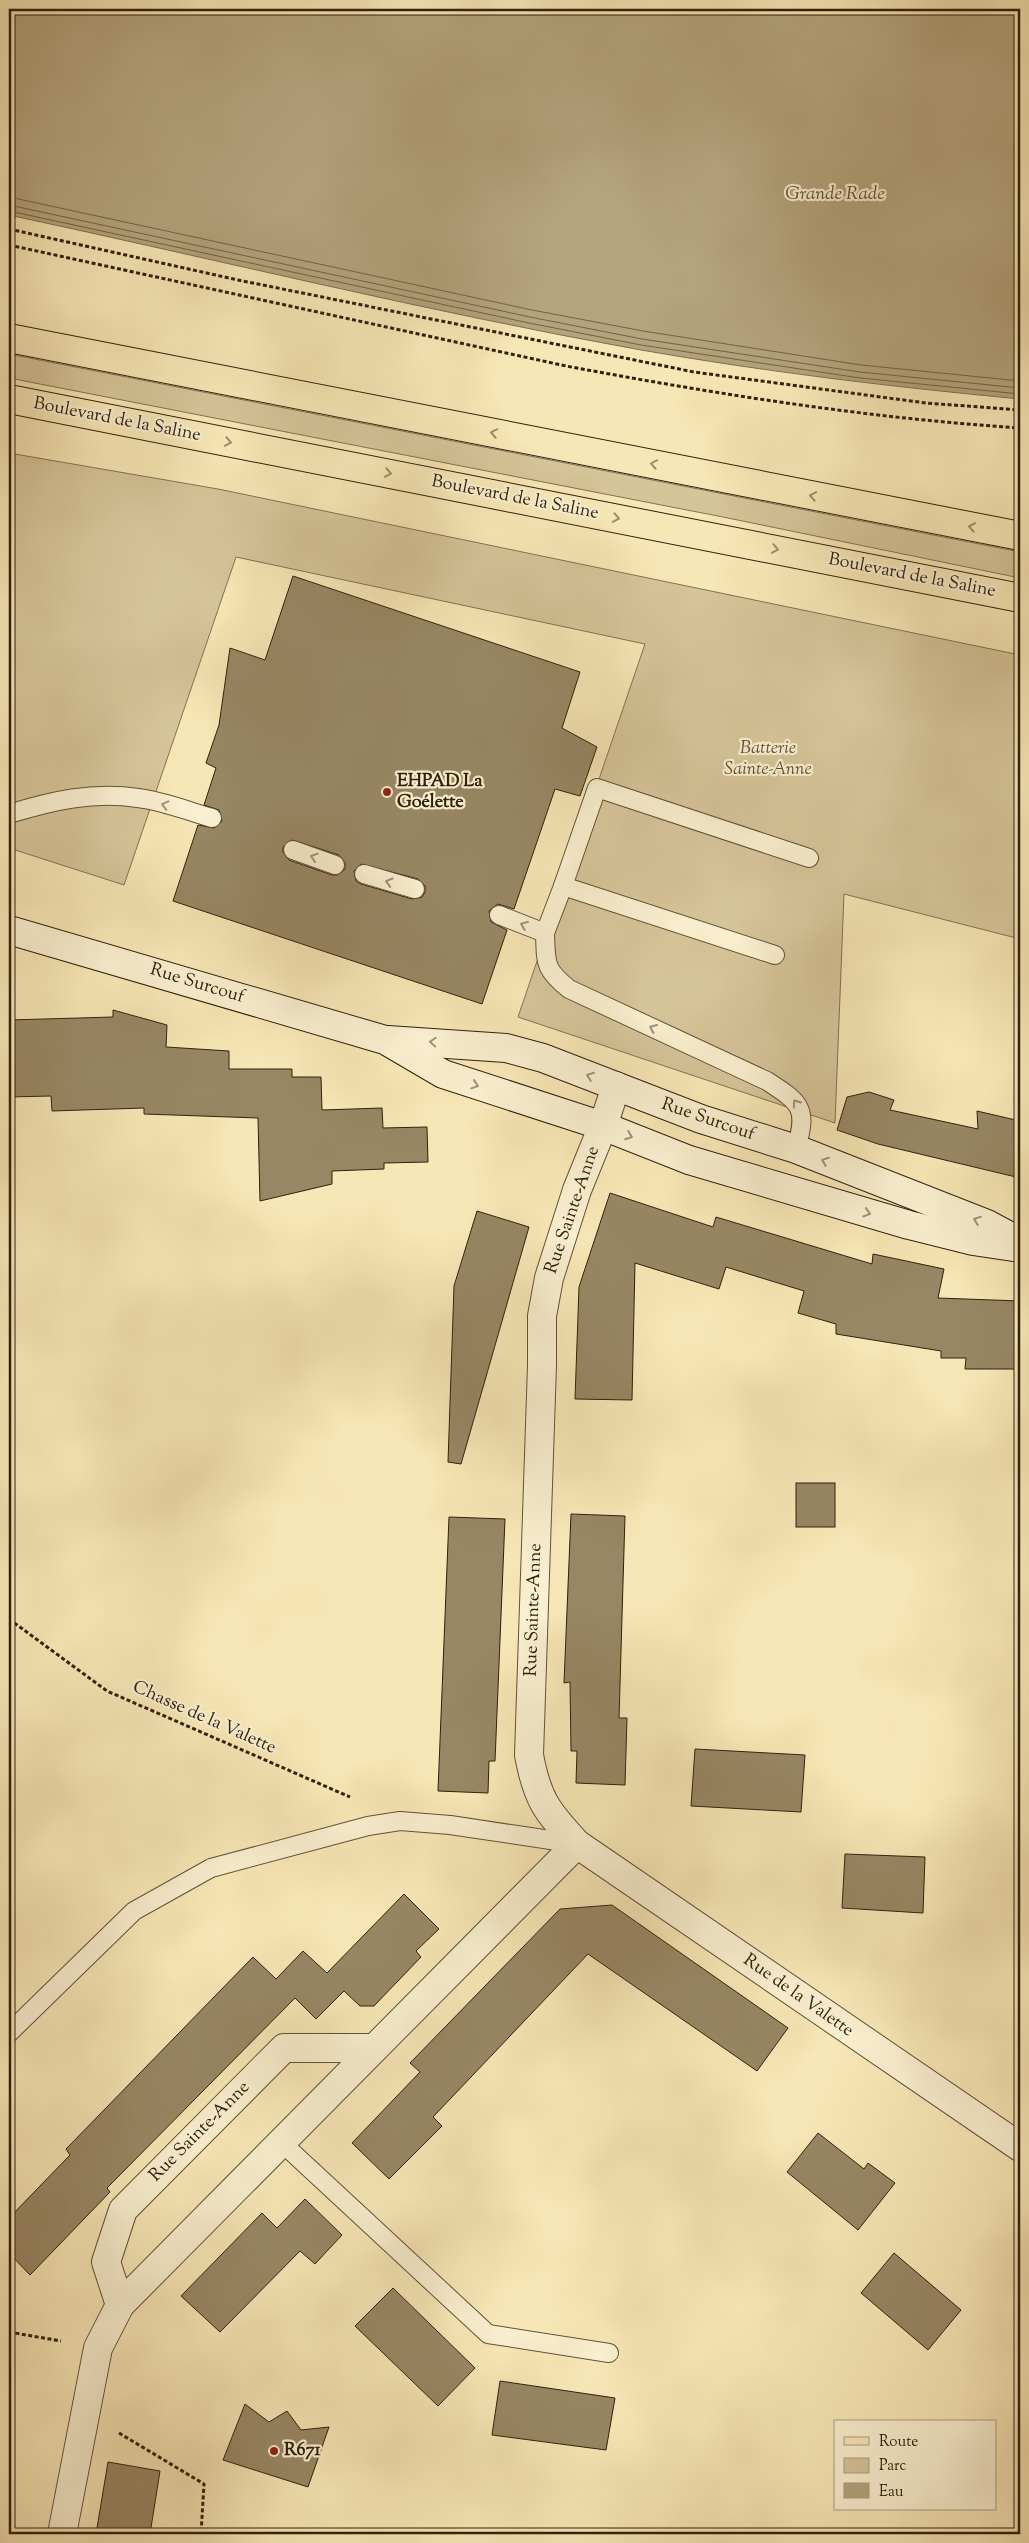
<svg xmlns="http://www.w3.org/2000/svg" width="1029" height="2543" viewBox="0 0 1029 2543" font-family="'Sorts Mill Goudy',serif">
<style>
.green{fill:#d6c599;stroke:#827252}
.water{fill:#b4a37c;stroke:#7f6f4f}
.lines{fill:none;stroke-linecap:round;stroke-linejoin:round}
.shore{stroke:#726244;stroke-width:1}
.building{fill:#988764;stroke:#2f200c;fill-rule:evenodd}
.service-casing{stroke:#615236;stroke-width:20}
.minor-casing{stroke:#615236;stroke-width:30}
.secondary-casing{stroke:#2f200c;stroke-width:30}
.primary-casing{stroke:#2f200c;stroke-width:30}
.path{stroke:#2f200c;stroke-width:3;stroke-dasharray:4 2.5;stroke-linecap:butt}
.service{stroke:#faefd0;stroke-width:18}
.minor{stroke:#faefd0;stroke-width:28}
.secondary{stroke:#faefd0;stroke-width:28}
.primary{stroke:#f8e7b6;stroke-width:28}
.oneway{stroke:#9e8d6a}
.oneway2{stroke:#9f9278}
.poi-dot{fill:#8f2418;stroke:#faefd0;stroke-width:2}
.labels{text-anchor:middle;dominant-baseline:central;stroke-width:4.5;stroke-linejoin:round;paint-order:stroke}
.street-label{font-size:18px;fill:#2f200c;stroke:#faefd0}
.park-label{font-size:18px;font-style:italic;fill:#615236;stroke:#faefd0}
.poi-label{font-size:18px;font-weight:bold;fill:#2f200c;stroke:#faefd0;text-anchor:start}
.water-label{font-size:19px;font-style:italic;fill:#5e4e33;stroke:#faefd0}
</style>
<rect width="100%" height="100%" fill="#f8e7b6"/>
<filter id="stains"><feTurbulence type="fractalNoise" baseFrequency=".004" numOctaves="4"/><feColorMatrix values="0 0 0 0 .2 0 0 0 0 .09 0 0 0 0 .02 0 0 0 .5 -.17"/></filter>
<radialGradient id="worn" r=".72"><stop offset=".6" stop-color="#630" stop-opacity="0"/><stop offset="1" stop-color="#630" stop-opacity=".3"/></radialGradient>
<g class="green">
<path d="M 9,354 L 1020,552 L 1020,578 L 723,517 L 9,378 Z"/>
<path d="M 9,453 L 218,489 L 1020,655 L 1020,939 L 844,894 L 835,1123 L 518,1017 L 645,644 L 236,557 L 124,885 L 9,848 Z"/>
</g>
<path class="water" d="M 9,9 L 1020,9 L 1020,399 C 893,387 767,372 641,350 C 429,312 219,260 9,215 Z"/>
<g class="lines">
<g class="shore">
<path d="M 9,197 L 532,310 L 643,331 L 861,365 L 1020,381"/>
<path d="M 9,205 L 530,317 L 642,339 L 860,372 L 1020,388"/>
<path d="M 9,211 L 529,323 L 641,345 L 860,378 L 1020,394"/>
</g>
</g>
<g class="building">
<path d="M 293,576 L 580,672 L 562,728 L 597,747 L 580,796 L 555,789 L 514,909 L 498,904 L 489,911 L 491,922 L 507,930 L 482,1004 L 173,901 L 198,825 L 214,828 L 222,821 L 219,810 L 204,805 L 216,768 L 206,763 L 219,725 L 230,648 L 265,660 ZM 292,840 L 339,855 L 345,863 L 345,869 L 337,875 L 332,875 L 289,860 L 283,852 L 283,847 ZM 361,864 L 418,879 L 425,886 L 425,892 L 422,897 L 412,899 L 361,884 L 356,881 L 354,871 Z"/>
<path d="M 113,1010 L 167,1025 L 166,1047 L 229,1051 L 229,1069 L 292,1069 L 292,1077 L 321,1077 L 322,1110 L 382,1108 L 383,1128 L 427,1127 L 428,1162 L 384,1163 L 384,1169 L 332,1171 L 332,1184 L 260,1201 L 258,1118 L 144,1114 L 144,1108 L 52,1111 L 51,1096 L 9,1097 L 9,1020 L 113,1017 Z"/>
<path d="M 869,1092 L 894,1100 L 890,1110 L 978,1129 L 977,1111 L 1020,1121 L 1020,1178 L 878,1144 L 837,1130 L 847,1097 Z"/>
<path d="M 610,1193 L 713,1227 L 716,1217 L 872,1264 L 873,1254 L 944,1269 L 938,1298 L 1020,1301 L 1020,1369 L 965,1369 L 966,1358 L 941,1358 L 941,1351 L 836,1334 L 836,1324 L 798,1313 L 804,1291 L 726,1267 L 719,1289 L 635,1263 L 632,1400 L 575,1399 L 579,1287 Z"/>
<path d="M 477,1211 L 529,1227 L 461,1464 L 448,1462 L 454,1286 Z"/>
<rect x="796" y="1483" width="39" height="44"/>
<path d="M 571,1514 L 625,1516 L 619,1718 L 627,1718 L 625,1785 L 576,1783 L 577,1751 L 571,1751 L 570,1682 L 564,1683 Z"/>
<path d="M 449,1517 L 505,1519 L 495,1761 L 489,1761 L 488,1793 L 438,1791 Z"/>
<path d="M 695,1749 L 805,1755 L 801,1812 L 691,1806 Z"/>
<path d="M 845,1854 L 925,1857 L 923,1913 L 842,1908 Z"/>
<path d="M 404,1894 L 439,1929 L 416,1951 L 421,1957 L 374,2006 L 360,2006 L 344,1991 L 316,2019 L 295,1998 L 107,2188 L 110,2192 L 30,2275 L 9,2253 L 9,2218 L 70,2155 L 66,2149 L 253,1957 L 276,1979 L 303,1951 L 327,1973 Z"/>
<path d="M 612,1905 L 788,2028 L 757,2071 L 588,1954 L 433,2117 L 442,2126 L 389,2179 L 352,2143 L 420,2072 L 410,2063 L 560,1909 Z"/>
<path d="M 818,2133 L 864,2169 L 868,2163 L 895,2183 L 858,2230 L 787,2172 Z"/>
<path d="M 305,2199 L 342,2235 L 315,2264 L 300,2251 L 220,2332 L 181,2296 L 262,2213 L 277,2228 Z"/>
<path d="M 894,2253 L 961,2310 L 928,2350 L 861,2293 Z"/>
<path d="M 393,2288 L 475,2368 L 438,2406 L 355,2326 Z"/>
<path d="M 500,2381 L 615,2398 L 606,2450 L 492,2435 Z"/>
<path d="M 245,2404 L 269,2422 L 287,2411 L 301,2430 L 329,2427 L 308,2487 L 223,2460 Z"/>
<path d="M 108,2462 L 160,2471 L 150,2534 L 96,2534 Z"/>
</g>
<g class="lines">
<g class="service-casing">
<g id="service">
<path d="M 9,814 C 51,801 93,791 138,798 C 163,801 188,811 212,818"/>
<path d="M 293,850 L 335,865"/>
<path d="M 364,874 L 415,889"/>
<path d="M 563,886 L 597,788 L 809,858"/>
<path d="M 499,915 L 545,933 C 546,963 544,969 569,989 L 767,1081 C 801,1103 808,1108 796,1149"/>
<path d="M 545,933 L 563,886 L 775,955"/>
<path d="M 9,2033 L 134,1911 L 211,1868 L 368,1826 L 400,1821 L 450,1825 L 577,1844"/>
<path d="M 280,2141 L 488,2334 L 609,2353"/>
</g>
</g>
<g class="minor-casing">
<g id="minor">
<path d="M 577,1844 L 1020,2147"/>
<path d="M 120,2305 L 106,2262 L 123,2210 L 284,2048 L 374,2048"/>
<path d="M 62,2534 L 98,2348 L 120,2305 L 577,1844 C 547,1812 537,1799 529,1755 L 542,1365 L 542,1316 L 549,1278 L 577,1190 L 603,1126 L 616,1086"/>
</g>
</g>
<g class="secondary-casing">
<g id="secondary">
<path d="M 9,930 L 385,1040 L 443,1074 L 603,1126 L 689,1160 L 909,1225 L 973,1241 L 1020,1248"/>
<path d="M 388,1040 L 506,1048 L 543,1058 L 701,1119 L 796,1149 L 987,1224 L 1015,1239"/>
</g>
</g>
<g class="primary-casing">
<g id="primary">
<path d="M 9,338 L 1020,536"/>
<path d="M 9,399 L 1020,598"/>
</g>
</g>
<g class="path">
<path d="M 9,229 L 238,280 L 694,372 L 926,403 L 1020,410"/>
<path d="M 9,245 L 566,366 C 716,394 867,418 1020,428"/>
<path d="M 9,1619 L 107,1691 L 350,1797"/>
<path d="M 9,2332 L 61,2341"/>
<path d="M 119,2433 L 204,2484 L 201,2534"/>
</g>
<use href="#service" class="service"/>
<use href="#minor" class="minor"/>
<use href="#secondary" class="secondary"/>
<use href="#primary" class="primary"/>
</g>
<defs><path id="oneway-chevron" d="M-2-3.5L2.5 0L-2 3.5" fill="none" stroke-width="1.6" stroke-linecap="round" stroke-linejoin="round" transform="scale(1.25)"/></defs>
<g class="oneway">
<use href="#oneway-chevron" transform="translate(494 433) rotate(-169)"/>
<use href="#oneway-chevron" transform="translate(228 442) rotate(11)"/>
<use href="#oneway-chevron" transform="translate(654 464) rotate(-169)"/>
<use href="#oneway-chevron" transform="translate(388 473) rotate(11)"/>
<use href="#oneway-chevron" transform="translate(813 496) rotate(-169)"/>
<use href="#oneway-chevron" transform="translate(616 518) rotate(11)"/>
<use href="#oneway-chevron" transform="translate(972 527) rotate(-169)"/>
<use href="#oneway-chevron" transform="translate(775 549) rotate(11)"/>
</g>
<g class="oneway2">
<use href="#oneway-chevron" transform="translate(165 805) rotate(-165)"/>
<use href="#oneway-chevron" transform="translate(314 857) rotate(-161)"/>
<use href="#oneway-chevron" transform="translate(389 882) rotate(-163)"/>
<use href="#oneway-chevron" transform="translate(524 925) rotate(-158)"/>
<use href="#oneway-chevron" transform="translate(653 1028) rotate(-155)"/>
<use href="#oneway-chevron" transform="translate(433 1042) rotate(-177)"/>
<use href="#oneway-chevron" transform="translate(590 1076) rotate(-159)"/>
<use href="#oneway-chevron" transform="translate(475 1085) rotate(18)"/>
<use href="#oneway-chevron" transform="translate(796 1103) rotate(-125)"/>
<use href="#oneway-chevron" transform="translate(629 1136) rotate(21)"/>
<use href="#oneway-chevron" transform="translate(825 1161) rotate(-159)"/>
<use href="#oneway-chevron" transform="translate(867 1213) rotate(17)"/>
<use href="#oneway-chevron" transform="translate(977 1220) rotate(-159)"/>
</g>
<g class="poi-dot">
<circle cx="387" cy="792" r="5"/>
<circle cx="274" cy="2451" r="5"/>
</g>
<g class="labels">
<g class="street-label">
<text transform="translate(117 420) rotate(11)">Boulevard de la Saline</text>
<text transform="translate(515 498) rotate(11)">Boulevard de la Saline</text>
<text transform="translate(912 576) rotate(11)">Boulevard de la Saline</text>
<text transform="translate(197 984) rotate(17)">Rue Surcouf</text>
<text transform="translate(708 1120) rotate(19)">Rue Surcouf</text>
<text transform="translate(573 1210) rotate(-71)">Rue Sainte-Anne</text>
<text transform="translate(534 1610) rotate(-88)">Rue Sainte-Anne</text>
<text transform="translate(204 1718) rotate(24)">Chasse de la Valette</text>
<text transform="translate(798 1996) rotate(35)">Rue de la Valette</text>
<text transform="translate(200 2132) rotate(-45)">Rue Sainte-Anne</text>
</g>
<g class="park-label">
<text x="768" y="749">Batterie<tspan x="768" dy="21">Sainte-Anne</tspan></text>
</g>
<g class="poi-label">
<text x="397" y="782">EHPAD La<tspan x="397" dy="21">Goélette</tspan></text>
<text x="284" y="2451">R671</text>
</g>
<g class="water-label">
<text x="835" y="194">Grande Rade</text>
</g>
</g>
<rect width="1029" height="2543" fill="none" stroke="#f8e7b6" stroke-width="30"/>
<rect x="10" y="10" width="1009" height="2523" fill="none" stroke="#2f200c" stroke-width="2.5"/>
<rect x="15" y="15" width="999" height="2513" fill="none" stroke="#2f200c"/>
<rect x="834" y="2420" width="162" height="90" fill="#faefd0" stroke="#a99c82"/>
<rect x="844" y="2437" width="25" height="8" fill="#f8e7b6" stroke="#a99c82"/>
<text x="879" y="2446" font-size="15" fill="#2f200c">Route</text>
<rect x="844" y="2458" width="25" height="15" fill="#d6c599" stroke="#a99c82"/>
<text x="879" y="2470" font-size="15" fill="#2f200c">Parc</text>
<rect x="844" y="2483" width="25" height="15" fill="#b4a37c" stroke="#a99c82"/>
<text x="879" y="2496" font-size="15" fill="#2f200c">Eau</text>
<rect width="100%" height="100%" filter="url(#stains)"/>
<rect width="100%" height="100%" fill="url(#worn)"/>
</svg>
